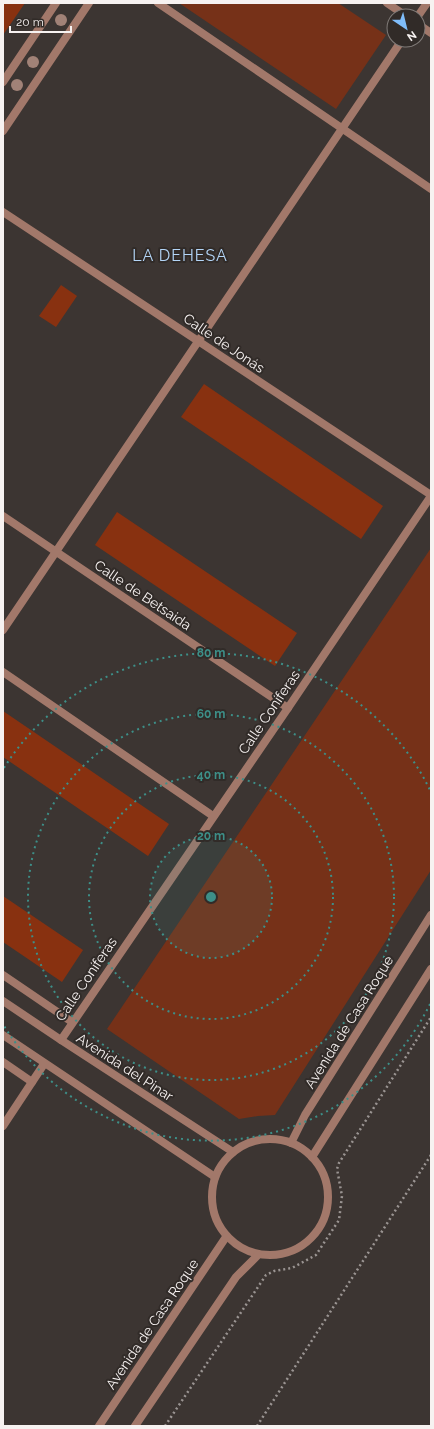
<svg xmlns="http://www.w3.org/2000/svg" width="434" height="1429" viewBox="0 0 434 1429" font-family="Raleway,sans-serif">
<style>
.green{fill:#763118}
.building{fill:#883110}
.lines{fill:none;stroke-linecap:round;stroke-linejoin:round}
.path{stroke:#9a9492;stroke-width:2.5;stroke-dasharray:2 3;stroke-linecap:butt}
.street{stroke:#a2786a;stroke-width:8}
.tree{fill:#a18277}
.ring{fill:none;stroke:#3d8f88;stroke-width:2;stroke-dasharray:2 4}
.labels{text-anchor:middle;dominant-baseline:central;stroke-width:4;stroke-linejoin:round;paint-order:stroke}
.street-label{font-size:14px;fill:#f7f2f1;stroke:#312b28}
.quarter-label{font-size:16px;letter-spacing:1px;fill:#b4d6f8;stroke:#312b28}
.centre{fill:#3d8f88;stroke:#312b28;stroke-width:2}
.ring-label{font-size:12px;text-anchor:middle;font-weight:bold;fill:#3d8f88;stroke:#312b28;stroke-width:4;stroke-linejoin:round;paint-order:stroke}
</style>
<rect width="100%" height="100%" fill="#3c3532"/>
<g class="green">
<path d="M 179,3 L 338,3 L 386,35 L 336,109 Z"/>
<path d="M 431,548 L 431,870 L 275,1115 L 258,1116 L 239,1119 L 107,1029 Z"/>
</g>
<g class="building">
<path d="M 3,3 L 25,3 L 3,35 Z"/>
<path d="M 61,285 L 77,296 L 56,327 L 39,316 Z"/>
<path d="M 204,384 L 383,506 L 361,539 L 181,417 Z"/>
<path d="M 117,512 L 297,633 L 275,666 L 95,545 Z"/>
<path d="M 3,711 L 169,824 L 148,856 L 3,757 Z"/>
<path d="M 3,896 L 83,950 L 62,982 L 3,942 Z"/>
</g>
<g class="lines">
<g class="path">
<path d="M 165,1426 L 266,1275 L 274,1271 L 292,1268 L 316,1255 L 339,1220 L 342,1196 L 337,1169 L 339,1163 L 431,1017"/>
<path d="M 257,1426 L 431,1155"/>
</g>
<g class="street">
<path d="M 158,3 L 431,189"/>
<path d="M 387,3 L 406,16"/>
<path d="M 418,16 L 427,3"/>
<path d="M 418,24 L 431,33"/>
<path d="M 3,82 L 56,3"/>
<path d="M 3,131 L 89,3"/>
<path d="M 3,212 L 431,495"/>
<path d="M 3,516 L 288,708"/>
<path d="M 3,630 L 402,40"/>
<path d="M 3,672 L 213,816"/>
<path d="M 3,975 L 72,1022"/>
<path d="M 3,1001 L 61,1040 L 233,1152"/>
<path d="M 3,1035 L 215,1177"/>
<path d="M 61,1040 L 288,708 L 431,496"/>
<path d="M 3,1062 L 32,1082"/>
<path d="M 3,1126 L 44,1064"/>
<circle cx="270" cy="1197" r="58"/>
<path d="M 291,1143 L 305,1115 L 431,915"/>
<path d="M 312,1157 L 431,969"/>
<path d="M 99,1426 L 226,1237"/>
<path d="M 135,1426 L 236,1277 L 258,1255"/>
</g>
</g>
<g class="tree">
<circle cx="61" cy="20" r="6"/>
<circle cx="33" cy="62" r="6"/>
<circle cx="17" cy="85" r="6"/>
</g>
<circle cx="211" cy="897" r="61" fill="#3d8f88" fill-opacity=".12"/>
<g class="ring">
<circle cx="211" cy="897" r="61"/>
<circle cx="211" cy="897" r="122"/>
<circle cx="211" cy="897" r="183"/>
<path d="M430 1004A244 244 0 0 1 4 1026M4 768A244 244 0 0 1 430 790"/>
</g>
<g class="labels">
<g class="street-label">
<text transform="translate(224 343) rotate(34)">Calle de Jonás</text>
<text transform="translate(143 595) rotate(34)">Calle de Betsaida</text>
<text transform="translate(269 712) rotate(-56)">Calle Coníferas</text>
<text transform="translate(86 979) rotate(-56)">Calle Coníferas</text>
<text transform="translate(349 1022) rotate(-58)">Avenida de Casa Roque</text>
<text transform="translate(125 1067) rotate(33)">Avenida del Pinar</text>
<text transform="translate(152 1324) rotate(-56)">Avenida de Casa Roque</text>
</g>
<g class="quarter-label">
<text x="180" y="255">LA DEHESA</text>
</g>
</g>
<circle cx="211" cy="897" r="6" class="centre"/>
<g class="ring-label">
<text x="211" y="657">80 m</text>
<text x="211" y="718">60 m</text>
<text x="211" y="779">40 m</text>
<text x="211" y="840">20 m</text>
</g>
<rect width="434" height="1429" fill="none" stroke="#f7f2f1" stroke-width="8"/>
<g transform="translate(406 28) rotate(145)"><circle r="19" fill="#312b28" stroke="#807b78"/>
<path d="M0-3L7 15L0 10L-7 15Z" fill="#7fbdfa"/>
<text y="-6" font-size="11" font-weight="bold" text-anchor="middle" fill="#f7f2f1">N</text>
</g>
<path d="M10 26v6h61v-6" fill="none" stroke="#f7f2f1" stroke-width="2"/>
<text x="16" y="26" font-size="12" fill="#f7f2f1" stroke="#312b28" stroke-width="3" paint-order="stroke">20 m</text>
</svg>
